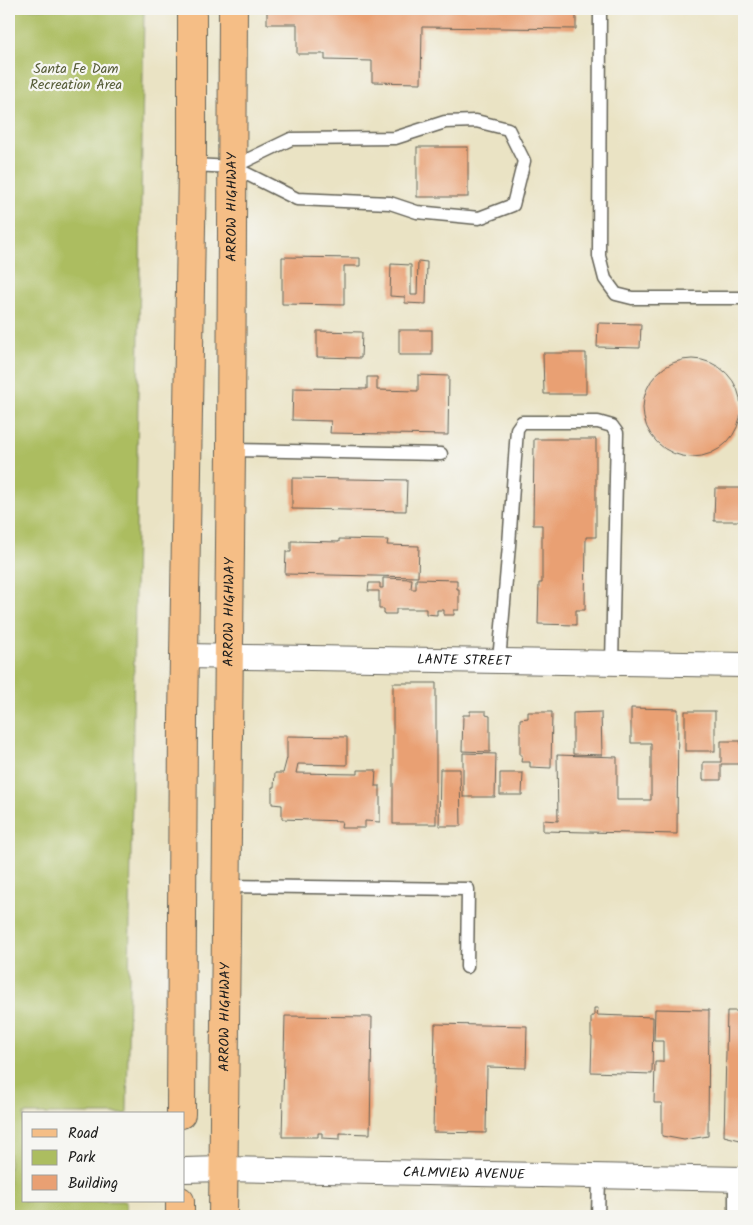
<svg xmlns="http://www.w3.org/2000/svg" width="753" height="1225" viewBox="0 0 753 1225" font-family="Kalam,sans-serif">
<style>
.green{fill:#acbd60;stroke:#646c3e}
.building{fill:#e9a073}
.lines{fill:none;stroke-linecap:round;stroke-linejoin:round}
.lane-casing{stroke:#646257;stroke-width:15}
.street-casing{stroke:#646257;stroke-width:26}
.primary-casing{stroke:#646257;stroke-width:30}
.lane{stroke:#fff;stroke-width:12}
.street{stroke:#fff;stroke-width:24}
.primary{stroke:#f5be86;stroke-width:28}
.labels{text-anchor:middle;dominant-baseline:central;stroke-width:4.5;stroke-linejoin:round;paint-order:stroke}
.park-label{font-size:14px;fill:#565c37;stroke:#f6f6f2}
.street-label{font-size:14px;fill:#1c1c1c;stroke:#f6f6f2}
</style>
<rect width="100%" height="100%" fill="#f6f6f2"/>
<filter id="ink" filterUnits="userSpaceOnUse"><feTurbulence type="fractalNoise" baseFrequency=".02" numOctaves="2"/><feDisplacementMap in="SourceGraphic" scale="10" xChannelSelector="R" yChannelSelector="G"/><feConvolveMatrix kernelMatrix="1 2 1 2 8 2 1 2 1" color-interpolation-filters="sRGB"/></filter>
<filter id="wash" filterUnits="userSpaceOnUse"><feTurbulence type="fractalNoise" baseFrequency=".0096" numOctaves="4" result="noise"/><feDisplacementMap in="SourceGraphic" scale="20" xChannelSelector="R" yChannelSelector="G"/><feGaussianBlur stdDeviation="1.12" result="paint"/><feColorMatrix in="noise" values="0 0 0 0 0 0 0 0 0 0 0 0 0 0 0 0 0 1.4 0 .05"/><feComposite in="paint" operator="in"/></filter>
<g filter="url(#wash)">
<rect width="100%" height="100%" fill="#eae3c4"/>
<path class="green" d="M 9,9 L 144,9 L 127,1114 L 24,1114 L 24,1201 L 126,1201 L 126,1216 L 9,1216 Z"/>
<g id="blocks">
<g class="building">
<path d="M 267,9 L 576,9 L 576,29 L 422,27 L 421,83 L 372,82 L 372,61 L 325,60 L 325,54 L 297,54 L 297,24 L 267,24 Z"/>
<rect x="417" y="147" width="51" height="50"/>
<path d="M 282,257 L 360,258 L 360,266 L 344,266 L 344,305 L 282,304 Z"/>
<path d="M 418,261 L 427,262 L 426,304 L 405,303 L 405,297 L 390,296 L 391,264 L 411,265 L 411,295 L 417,295 Z"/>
<path d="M 598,323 L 641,324 L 640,348 L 597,347 Z"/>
<rect x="399" y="330" width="33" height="25"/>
<path d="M 317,331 L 362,332 L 361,358 L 317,357 Z"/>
<path d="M 543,353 L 586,353 L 586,394 L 544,394 Z"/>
<circle cx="692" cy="408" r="49"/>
<path d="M 418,375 L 449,376 L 448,435 L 330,433 L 331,421 L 292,420 L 293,388 L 367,389 L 367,377 L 377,377 L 377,390 L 418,391 Z"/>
<path d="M 534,439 L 596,439 L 596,537 L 586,537 L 585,610 L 576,610 L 576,625 L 538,624 L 539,583 L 542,583 L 542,525 L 533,525 Z"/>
<path d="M 292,478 L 407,480 L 406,511 L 292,509 Z"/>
<path d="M 715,488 L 743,488 L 743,521 L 714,521 Z"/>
<path d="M 339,539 L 388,540 L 387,545 L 419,546 L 418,577 L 285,574 L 286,552 L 291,552 L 291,541 L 339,542 Z"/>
<path d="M 383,578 L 412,579 L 411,589 L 416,589 L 416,579 L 457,580 L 457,589 L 459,589 L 459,610 L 454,610 L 454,615 L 444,615 L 444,610 L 437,610 L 437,615 L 426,614 L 426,609 L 396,609 L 396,614 L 384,614 L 384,609 L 379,609 L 379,591 L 368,591 L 369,583 L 380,583 L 380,588 L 383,588 Z"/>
<rect x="393" y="683" width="43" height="141"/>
<path d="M 631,708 L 678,709 L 677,834 L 543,831 L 543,820 L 558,821 L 557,755 L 617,757 L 617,800 L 651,800 L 651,743 L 631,743 Z"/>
<path d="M 470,711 L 486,711 L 486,715 L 490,716 L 490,752 L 462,751 L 463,715 L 470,715 Z"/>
<rect x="685" y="711" width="30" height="40"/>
<path d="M 528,712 L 552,712 L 551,768 L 530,767 L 530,762 L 521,762 L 522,755 L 520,755 L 520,719 L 528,718 Z"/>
<path d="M 601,712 L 602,755 L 573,754 L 573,713 Z"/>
<path d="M 287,736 L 347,737 L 347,765 L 298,764 L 296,773 L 358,774 L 358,770 L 376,770 L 375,786 L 380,786 L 380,822 L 365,821 L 365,828 L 341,828 L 342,821 L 282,819 L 282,805 L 272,804 L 272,787 L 274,787 L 275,773 L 283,773 L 287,758 Z"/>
<path d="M 721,741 L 741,741 L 740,764 L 721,764 L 721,780 L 703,780 L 703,762 L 721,762 Z"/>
<path d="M 463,753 L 496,754 L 495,797 L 463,797 Z"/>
<path d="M 440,769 L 460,769 L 461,826 L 439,826 Z"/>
<path d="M 500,773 L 523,773 L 522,795 L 500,795 Z"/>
<path d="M 594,1008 L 598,1008 L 597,1015 L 653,1017 L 652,1074 L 591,1072 L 592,1037 L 591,1037 L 591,1016 L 594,1016 Z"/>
<path d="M 655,1009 L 709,1010 L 708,1136 L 684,1140 L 662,1136 L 662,1103 L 654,1103 L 655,1062 L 663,1062 L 663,1041 L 654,1041 Z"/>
<path d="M 727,1011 L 744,1011 L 744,1141 L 724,1136 Z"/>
<path d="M 285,1016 L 372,1017 L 370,1134 L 340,1133 L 340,1139 L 322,1138 L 322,1133 L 318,1133 L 318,1137 L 282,1137 Z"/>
<path d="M 435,1024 L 527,1026 L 526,1068 L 487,1067 L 486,1133 L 433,1132 Z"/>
</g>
</g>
</g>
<g filter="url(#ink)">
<use href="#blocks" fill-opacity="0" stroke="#646257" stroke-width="1"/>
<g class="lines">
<g class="lane-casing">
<g id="lane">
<path d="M 600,9 L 599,256 L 605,279 L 616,294 L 632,298 L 744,298"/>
<path d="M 192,165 L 233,167 L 297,199 L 390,203 L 417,212 L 479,218 L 513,205 L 524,161 L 508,129 L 476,121 L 445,122 L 395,138 L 291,139 L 233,167"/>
<path d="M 231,450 L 441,454"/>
<path d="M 499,661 L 509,545 L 517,429 L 522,422 L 598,422 L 612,426 L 617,433 L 612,663"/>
<path d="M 227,886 L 468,889 L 467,967"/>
<path d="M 735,1179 L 735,1216"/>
<path d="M 598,1216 L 599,1177"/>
</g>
</g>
<g class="street-casing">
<g id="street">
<path id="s1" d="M 184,656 L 744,665"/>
<path id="s2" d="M 184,1170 L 223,1169 L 744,1179"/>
</g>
</g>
<g class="primary-casing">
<g id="primary">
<path d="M 181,1114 L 183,718 L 192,165 L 192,9"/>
<path d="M 180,1216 L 180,1201"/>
<path id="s3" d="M 223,1216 L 231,450 L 233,9"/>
</g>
</g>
<use href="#lane" class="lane"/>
<use href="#street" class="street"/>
<use href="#primary" class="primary"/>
</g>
</g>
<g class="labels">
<g class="park-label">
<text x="76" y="69">Santa Fe Dam<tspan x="76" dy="16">Recreation Area</tspan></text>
</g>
<g class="street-label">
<text stroke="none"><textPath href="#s3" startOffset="1009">ARROW HIGHWAY</textPath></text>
<text stroke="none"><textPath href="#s3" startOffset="604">ARROW HIGHWAY</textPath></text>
<text stroke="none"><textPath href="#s1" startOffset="280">LANTE STREET</textPath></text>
<text stroke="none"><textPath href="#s3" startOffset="199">ARROW HIGHWAY</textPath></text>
<text stroke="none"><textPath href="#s2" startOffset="280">CALMVIEW AVENUE</textPath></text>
</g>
</g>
<rect width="753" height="1225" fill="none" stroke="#f6f6f2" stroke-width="30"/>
<rect x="22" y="1112" width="162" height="90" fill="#f6f6f2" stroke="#9f9f9c"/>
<rect x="32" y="1129" width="25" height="8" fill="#f5be86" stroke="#9f9f9c"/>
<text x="68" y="1138" font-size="15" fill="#1c1c1c">Road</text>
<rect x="32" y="1150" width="25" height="15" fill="#acbd60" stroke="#9f9f9c"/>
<text x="68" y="1162" font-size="15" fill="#1c1c1c">Park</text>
<rect x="32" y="1175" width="25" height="15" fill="#e9a073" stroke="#9f9f9c"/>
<text x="68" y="1188" font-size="15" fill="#1c1c1c">Building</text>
</svg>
